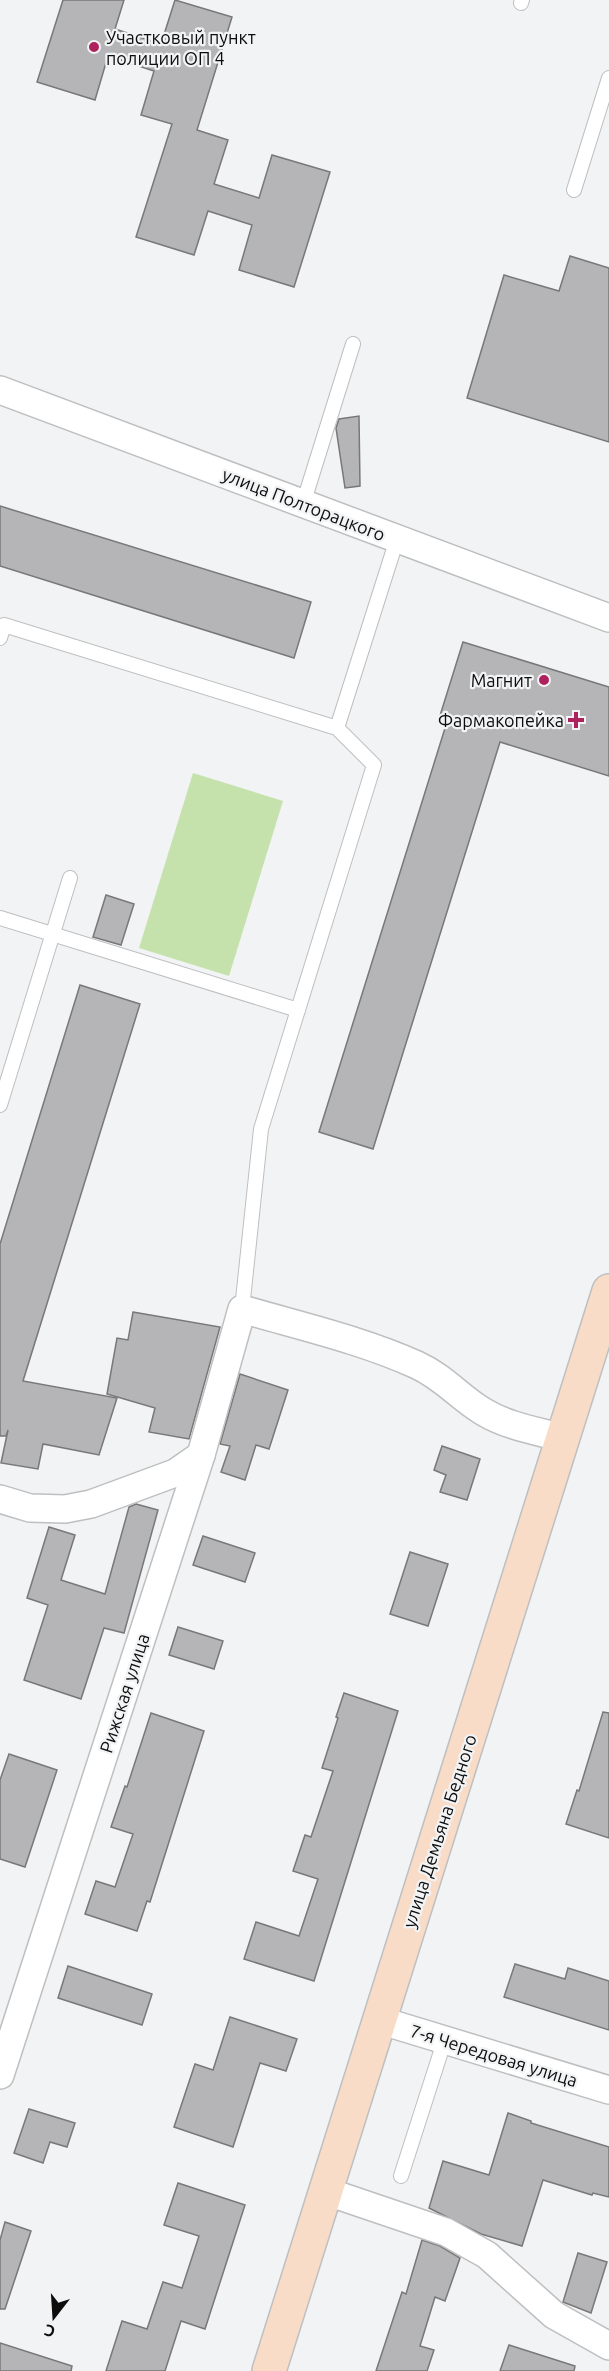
<svg xmlns="http://www.w3.org/2000/svg" width="609" height="2371" viewBox="0 0 609 2371" font-family="Ubuntu,sans-serif">
<style>
.green{fill:#c5e2ad}
.building{fill:#b5b5b7;stroke:#78787a;stroke-width:1.5}
.lines{fill:none;stroke-linecap:round;stroke-linejoin:round}
.lane-casing{stroke:#bebfc0;stroke-width:16}
.street-casing{stroke:#bebfc0;stroke-width:30}
.secondary-casing{stroke:#bebfc0;stroke-width:36}
.lane{stroke:#fff;stroke-width:14}
.street{stroke:#fff;stroke-width:27}
.secondary{stroke:#f8dcc8;stroke-width:33}
.poi-dot{fill:#ae215d;stroke:#f2f3f4;stroke-width:2}
.labels{text-anchor:middle;dominant-baseline:central;stroke-width:4.5;stroke-linejoin:round;paint-order:stroke}
.poi-label{font-size:18px;fill:#0d0d0e;stroke:#f2f3f4;text-anchor:end}
.street-label{font-size:18px;fill:#0d0d0e;stroke:#f2f3f4}
</style>
<rect width="100%" height="100%" fill="#f2f3f4"/>
<path class="green" d="M 193,773 L 283,801 L 229,976 L 139,948 Z"/>
<g class="building">
<path d="M 63,0 L 124,0 L 115,29 L 161,44 L 175,0 L 232,17 L 197,130 L 228,140 L 214,184 L 259,198 L 272,155 L 330,172 L 294,287 L 239,270 L 252,225 L 208,211 L 194,255 L 136,237 L 172,124 L 141,115 L 154,71 L 108,56 L 95,100 L 37,82 Z"/>
<path d="M 570,256 L 609,268 L 609,442 L 467,398 L 504,275 L 559,291 Z"/>
<path d="M 359,416 L 360,486 L 345,488 L 336,428 L 339,419 Z"/>
<path d="M 0,506 L 311,602 L 294,658 L 0,566 Z"/>
<path d="M 463,642 L 609,687 L 609,776 L 500,742 L 373,1149 L 319,1132 L 446,725 L 438,722 Z"/>
<path d="M 106,895 L 134,904 L 121,945 L 93,937 Z"/>
<path d="M 80,985 L 140,1004 L 23,1381 L 117,1398 L 99,1455 L 43,1444 L 38,1469 L 1,1463 L 8,1430 L 6,1436 L 0,1436 L 0,1244 Z"/>
<path d="M 133,1312 L 220,1327 L 189,1439 L 149,1432 L 155,1408 L 107,1394 L 117,1338 L 128,1340 Z"/>
<path d="M 240,1374 L 288,1390 L 269,1449 L 256,1445 L 245,1480 L 221,1472 L 230,1446 L 220,1444 Z"/>
<path d="M 442,1446 L 480,1459 L 467,1500 L 440,1492 L 446,1475 L 434,1470 Z"/>
<path d="M 136,1504 L 158,1510 L 124,1633 L 104,1628 L 81,1699 L 24,1680 L 48,1605 L 27,1598 L 49,1527 L 75,1535 L 61,1580 L 105,1594 L 129,1507 Z"/>
<path d="M 203,1536 L 255,1553 L 245,1582 L 193,1565 Z"/>
<path d="M 410,1552 L 448,1564 L 428,1626 L 390,1614 Z"/>
<path d="M 178,1627 L 223,1641 L 214,1669 L 169,1655 Z"/>
<path d="M 344,1693 L 398,1711 L 314,1981 L 244,1959 L 256,1922 L 299,1936 L 318,1879 L 293,1871 L 305,1835 L 311,1837 L 333,1771 L 322,1768 L 338,1718 L 336,1717 Z"/>
<path d="M 603,1712 L 609,1713 L 609,1838 L 566,1824 L 577,1790 L 579,1791 Z"/>
<path d="M 151,1713 L 204,1731 L 150,1902 L 147,1901 L 137,1931 L 85,1914 L 96,1881 L 115,1887 L 133,1834 L 111,1827 L 125,1786 L 127,1787 Z"/>
<path d="M 9,1754 L 57,1770 L 25,1867 L 0,1859 L 0,1780 Z"/>
<path d="M 515,1964 L 565,1979 L 568,1968 L 609,1981 L 609,2030 L 504,1997 Z"/>
<path d="M 68,1966 L 152,1994 L 142,2025 L 58,1998 Z"/>
<path d="M 230,2017 L 297,2039 L 286,2071 L 260,2063 L 233,2147 L 174,2127 L 195,2064 L 213,2070 Z"/>
<path d="M 29,2109 L 75,2123 L 67,2147 L 50,2142 L 43,2163 L 14,2153 Z"/>
<path d="M 508,2113 L 531,2121 L 531,2123 L 609,2147 L 609,2197 L 593,2193 L 592,2195 L 543,2180 L 522,2246 L 481,2234 L 429,2208 L 443,2161 L 489,2175 Z"/>
<path d="M 178,2183 L 245,2205 L 205,2329 L 181,2321 L 165,2371 L 106,2371 L 122,2321 L 147,2329 L 163,2282 L 182,2288 L 199,2236 L 164,2225 Z"/>
<path d="M 5,2222 L 31,2231 L 5,2309 L 0,2309 L 0,2240 Z"/>
<path d="M 422,2240 L 440,2246 L 460,2258 L 445,2301 L 435,2297 L 420,2346 L 434,2350 L 427,2371 L 376,2371 L 402,2292 L 406,2294 Z"/>
<path d="M 578,2253 L 607,2262 L 591,2313 L 563,2302 Z"/>
<path d="M 0,2343 L 72,2366 L 71,2371 L 0,2371 Z"/>
<path d="M 509,2345 L 575,2366 L 574,2371 L 500,2371 Z"/>
</g>
<g class="lines">
<g class="lane-casing">
<g id="lane">
<path d="M 521,3 L 522,0"/>
<path d="M 574,190 L 609,78"/>
<path d="M 303,504 L 353,344"/>
<path d="M 0,638 L 4,625 L 337,728 L 374,765 L 261,1129 L 242,1309"/>
<path d="M 337,728 L 397,539"/>
<path d="M 0,918 L 298,1010"/>
<path d="M 0,1105 L 70,878"/>
<path d="M 401,2176 L 445,2039"/>
</g>
</g>
<g class="street-casing">
<g id="street">
<path d="M 0,390 L 609,618"/>
<path d="M 0,1499 L 30,1508 L 65,1509 L 91,1504 L 175,1473 L 201,1455"/>
<path d="M 379,2020 L 609,2090"/>
<path d="M 0,2075 L 201,1455 L 242,1309 C 300,1326 362,1340 417,1365 C 445,1378 460,1398 484,1412 C 507,1426 537,1431 563,1438"/>
<path d="M 325,2191 L 446,2232 L 487,2255 L 554,2315 L 609,2346"/>
</g>
</g>
<g class="secondary-casing">
<path id="secondary" d="M 269,2371 L 609,1291"/>
</g>
<use href="#lane" class="lane"/>
<use href="#street" class="street"/>
<use href="#secondary" class="secondary"/>
</g>
<g class="poi-dot">
<circle cx="94" cy="47" r="6"/>
<circle cx="544" cy="680" r="6"/>
<path d="M573 711h6v6h6v6h-6v6h-6v-6h-6v-6h6z"/>
</g>
<g class="labels">
<g class="poi-label">
<text x="106" y="37" text-anchor="start">Участковый пункт<tspan x="106" dy="21">полиции ОП 4</tspan></text>
<text x="532" y="680">Магнит</text>
<text x="564" y="720">Фармакопейка</text>
</g>
<g class="street-label">
<text transform="translate(304 504) rotate(21)">улица Полторацкого</text>
<text transform="translate(124 1693) rotate(-72)">Рижская улица</text>
<text transform="translate(439 1831) rotate(-72)">улица Демьяна Бедного</text>
<text transform="translate(494 2055) rotate(17)">7-я Чередовая улица</text>
</g>
</g>
<g transform="translate(54 2317) rotate(197)" stroke="#f2f3f4" stroke-width="4.5" paint-order="stroke">
<path d="M0-4.5L10 22L0 15L-10 22Z" fill="#0d0d0e"/>
<text y="-9" font-size="16" font-weight="bold" text-anchor="middle" fill="#0d0d0e">С</text>
</g>
</svg>
